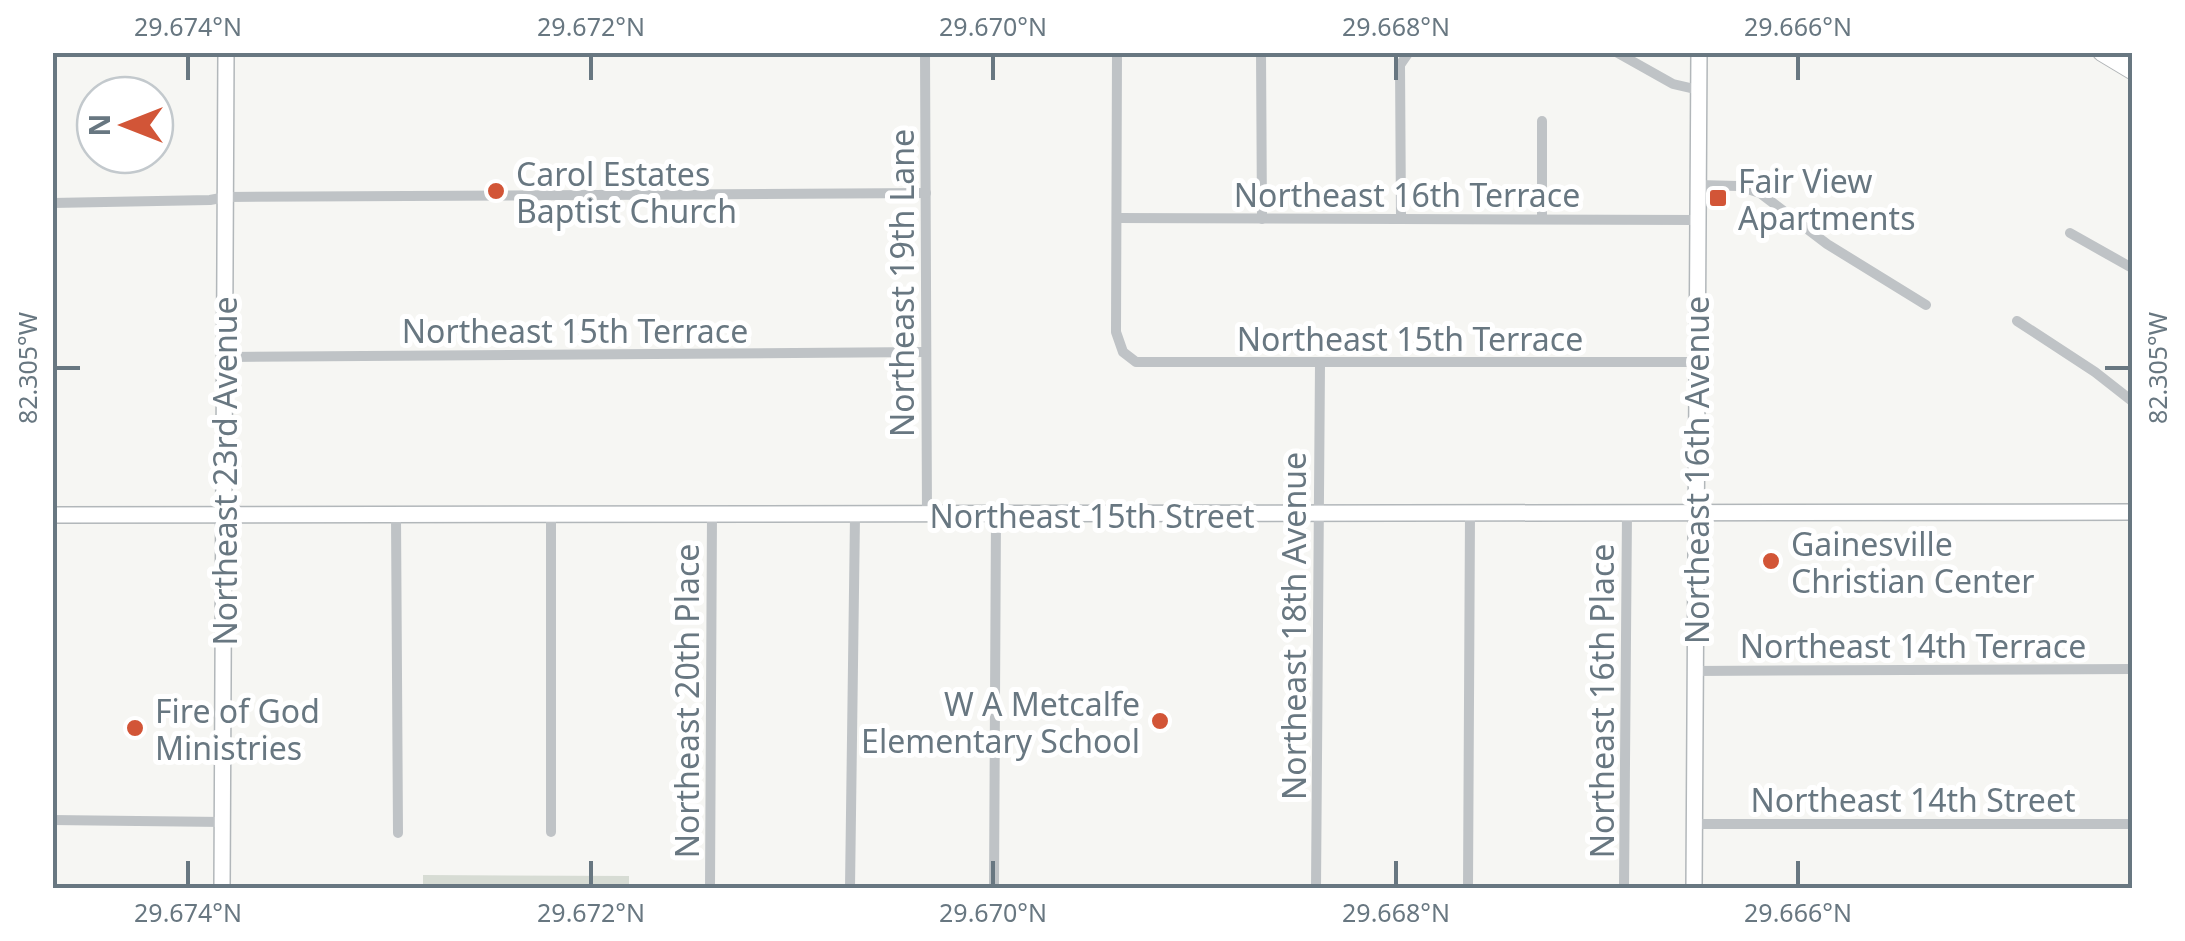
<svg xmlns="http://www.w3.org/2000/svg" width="2185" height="941" viewBox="0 0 2185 941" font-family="'Noto Sans',sans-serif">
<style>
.green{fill:#d7dcd4}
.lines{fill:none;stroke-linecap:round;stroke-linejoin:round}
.secondary-casing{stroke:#b2b7ba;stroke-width:18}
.highway-casing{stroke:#b2b6b8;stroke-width:20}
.street{stroke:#bfc3c6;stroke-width:10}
.secondary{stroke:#fff;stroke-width:15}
.highway{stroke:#fff;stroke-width:18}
.ticks{fill:none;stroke:#687781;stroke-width:4}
.poi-dot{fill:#d25537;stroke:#fff;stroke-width:4}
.labels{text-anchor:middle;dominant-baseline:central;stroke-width:10;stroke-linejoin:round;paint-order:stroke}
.poi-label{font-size:32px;fill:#687781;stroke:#fff;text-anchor:start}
.street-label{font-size:32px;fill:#687781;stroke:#fff}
.neatline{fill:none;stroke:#687781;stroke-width:4}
.ticks-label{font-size:25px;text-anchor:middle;fill:#687781}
</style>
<rect width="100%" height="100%" fill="#f6f6f3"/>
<path class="green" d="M 423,875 L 629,876 L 629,888 L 423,888 Z"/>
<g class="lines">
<g class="secondary-casing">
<g id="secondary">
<path d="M 52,515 L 2132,512"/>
<path d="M 222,888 L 226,52"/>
<path d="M 1694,888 L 1699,52"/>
</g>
</g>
<g class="highway-casing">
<path id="highway" d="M 2102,52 L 2132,70"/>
</g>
<g class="street">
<path d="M 925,52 L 927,515"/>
<path d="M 1117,52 L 1116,332 L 1123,352 L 1136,362 L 1696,362"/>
<path d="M 1261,52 L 1262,219"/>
<path d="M 1616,52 L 1673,84 L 1699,90"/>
<path d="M 1698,185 L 1738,186 L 1760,193 L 1827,244 L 1926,305"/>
<path d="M 52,203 L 210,200 L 226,197 L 926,193"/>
<path d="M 1542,217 L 1542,121"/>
<path d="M 1117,218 L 1698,220"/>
<path d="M 1401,218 L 1400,65 L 1409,52"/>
<path d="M 2070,233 L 2132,268"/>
<path d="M 2017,321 L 2095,372 L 2132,401"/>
<path d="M 225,357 L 925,352"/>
<path d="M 551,514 L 551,832"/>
<path d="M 396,517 L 398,833"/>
<path d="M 1694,671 L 2132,669"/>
<path d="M 52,820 L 223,822"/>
<path d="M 1694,824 L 2132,824"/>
<path d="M 710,888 L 712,514"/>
<path d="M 850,888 L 855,516"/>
<path d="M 994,888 L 996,514"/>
<path d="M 1316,888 L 1320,364"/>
<path d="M 1468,888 L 1470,514"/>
<path d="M 1624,888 L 1627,513"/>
</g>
<use href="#secondary" class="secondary"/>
<use href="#highway" class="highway"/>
</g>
<path class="ticks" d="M 188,55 L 188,80M 591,55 L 591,80M 993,55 L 993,80M 1396,55 L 1396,80M 1798,55 L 1798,80M 55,368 L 80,368M 2105,368 L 2130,368M 188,861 L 188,886M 591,861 L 591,886M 993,861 L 993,886M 1396,861 L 1396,886M 1798,861 L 1798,886"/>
<g class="poi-dot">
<circle cx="496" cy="191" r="10"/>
<rect x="1708" y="188" width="20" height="20" rx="5"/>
<circle cx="1771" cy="561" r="10"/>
<circle cx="1160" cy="721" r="10"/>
<circle cx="135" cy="728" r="10"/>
</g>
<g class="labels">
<g class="poi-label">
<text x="516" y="173">Carol Estates<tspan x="516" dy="37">Baptist Church</tspan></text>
<text x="1738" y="180">Fair View<tspan x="1738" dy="37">Apartments</tspan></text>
<text x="1791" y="543">Gainesville<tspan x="1791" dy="37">Christian Center</tspan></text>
<text x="1140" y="703" text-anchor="end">W A Metcalfe<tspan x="1140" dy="37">Elementary School</tspan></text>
<text x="155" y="710">Fire of God<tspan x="155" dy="37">Ministries</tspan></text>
</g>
<g class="street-label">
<text x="1407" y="194">Northeast 16th Terrace</text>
<text transform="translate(901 283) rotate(-90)">Northeast 19th Lane</text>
<text x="575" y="330">Northeast 15th Terrace</text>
<text x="1410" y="338">Northeast 15th Terrace</text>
<text transform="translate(1696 470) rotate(-90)">Northeast 16th Avenue</text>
<text transform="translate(224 471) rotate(-90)">Northeast 23rd Avenue</text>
<text x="1092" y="515">Northeast 15th Street</text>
<text transform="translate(1293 626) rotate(-90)">Northeast 18th Avenue</text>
<text x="1913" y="645">Northeast 14th Terrace</text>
<text transform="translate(686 701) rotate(-90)">Northeast 20th Place</text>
<text transform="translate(1601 701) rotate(-90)">Northeast 16th Place</text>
<text x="1913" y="799">Northeast 14th Street</text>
</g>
</g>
<rect width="2185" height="941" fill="none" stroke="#ffffff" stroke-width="110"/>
<g transform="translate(125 125) rotate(270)"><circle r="48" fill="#ffffff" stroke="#c3c9cd" stroke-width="2.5"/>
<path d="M0-8L18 38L0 25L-18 38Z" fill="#d25537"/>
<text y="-15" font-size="28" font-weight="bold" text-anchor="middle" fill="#687781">N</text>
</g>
<rect x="55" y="55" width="2075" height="831" class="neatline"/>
<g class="ticks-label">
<text x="188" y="36">29.674°N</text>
<text x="591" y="36">29.672°N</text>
<text x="993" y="36">29.670°N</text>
<text x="1396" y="36">29.668°N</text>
<text x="1798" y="36">29.666°N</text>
<text transform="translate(2158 368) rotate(-90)" y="9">82.305°W</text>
<text transform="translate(28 368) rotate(-90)" y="9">82.305°W</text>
<text x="188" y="922">29.674°N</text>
<text x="591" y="922">29.672°N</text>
<text x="993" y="922">29.670°N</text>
<text x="1396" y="922">29.668°N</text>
<text x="1798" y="922">29.666°N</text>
</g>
</svg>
